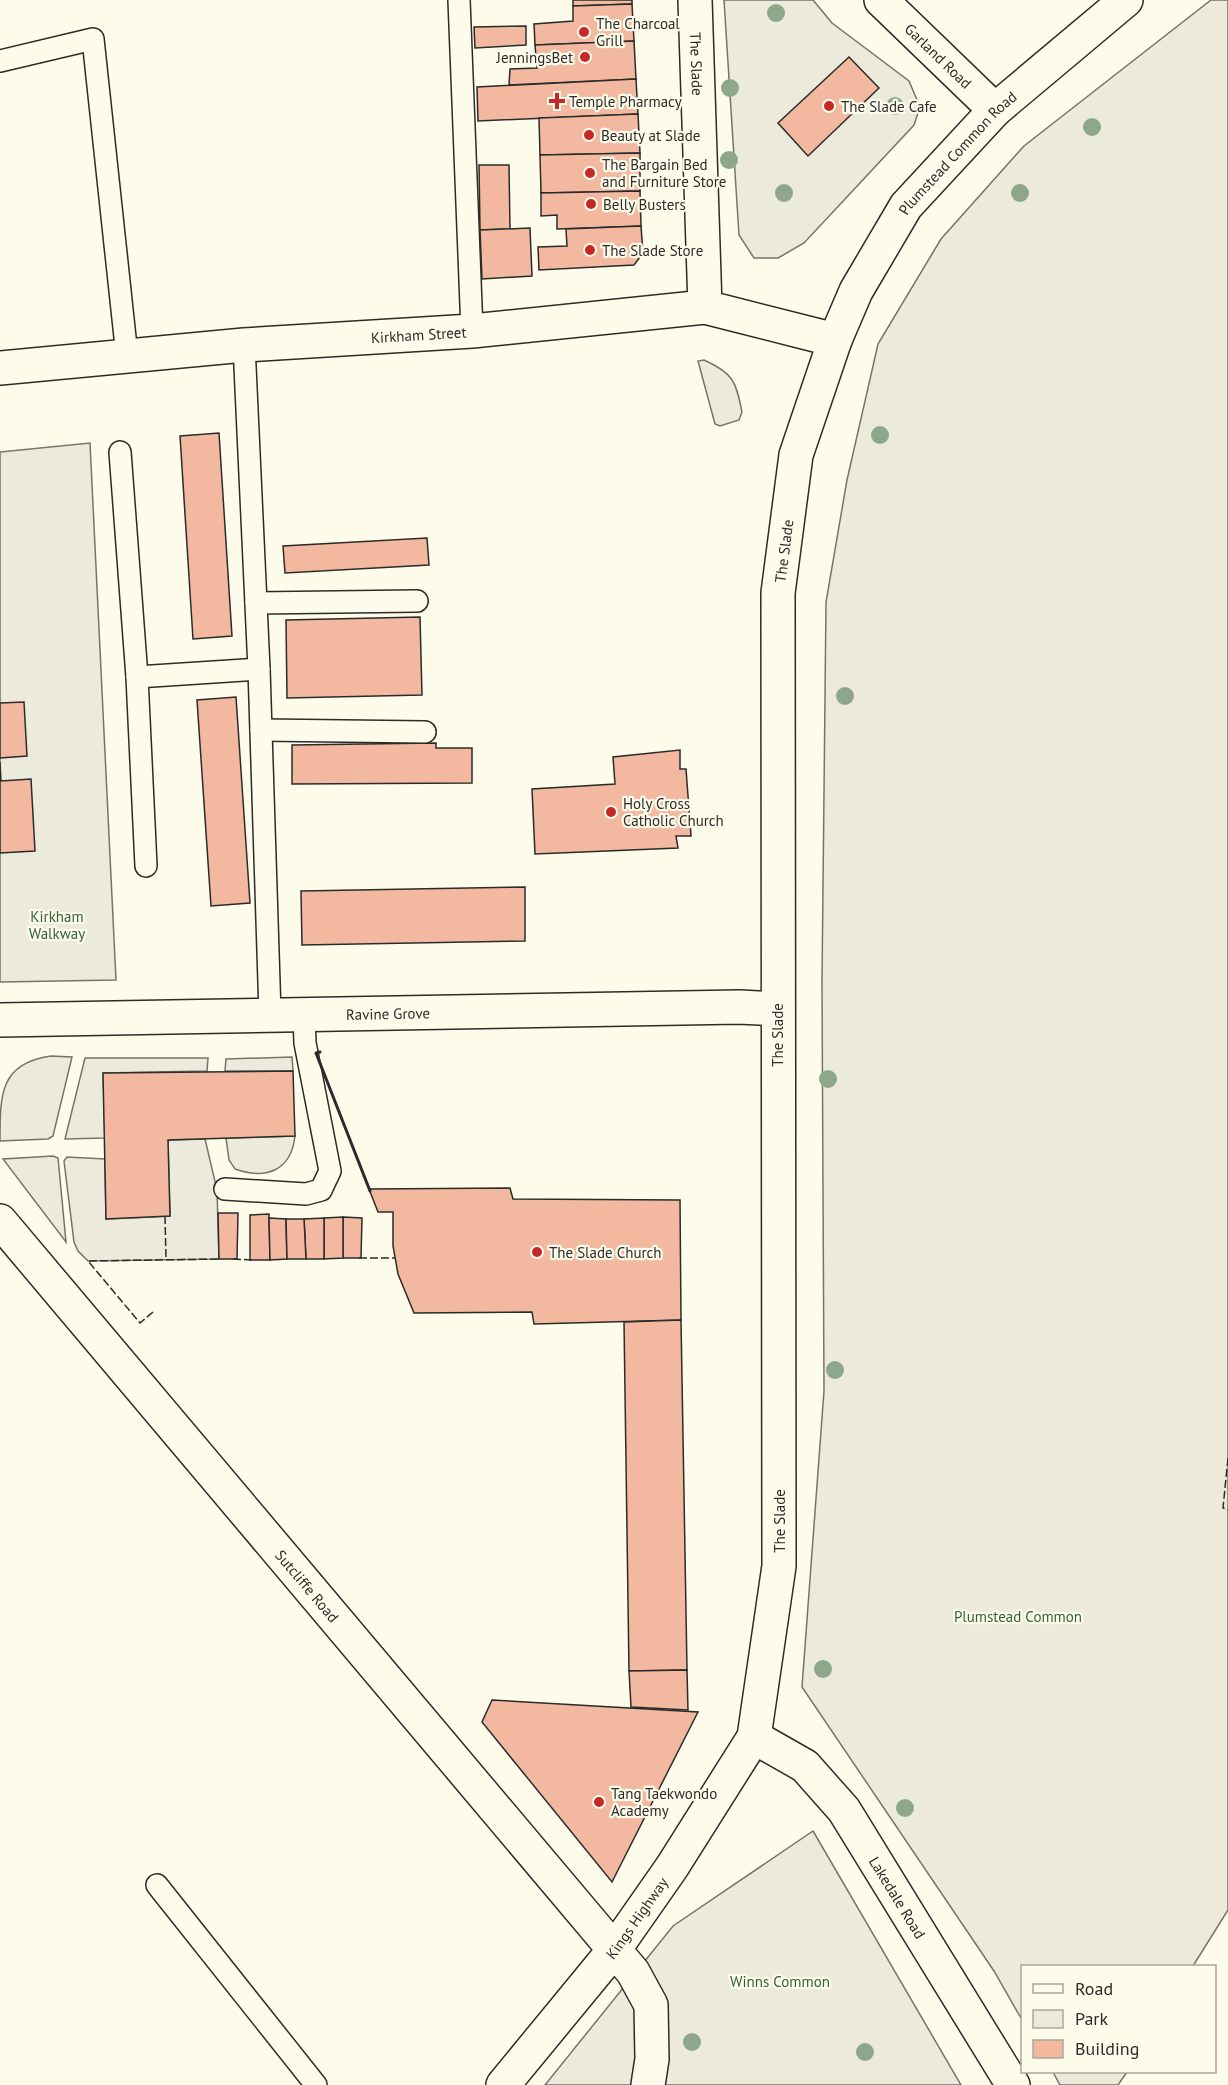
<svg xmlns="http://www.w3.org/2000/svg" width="1228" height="2085" viewBox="0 0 1228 2085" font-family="'PT Sans',sans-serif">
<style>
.green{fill:#ecebdb;stroke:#74746e;stroke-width:1.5}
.building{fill:#f2b8a0;stroke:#2b2b2b;stroke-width:1.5}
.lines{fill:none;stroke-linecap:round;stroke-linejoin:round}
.lane-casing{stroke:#2b2b2b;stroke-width:24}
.street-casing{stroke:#2b2b2b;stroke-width:36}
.secondary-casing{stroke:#2b2b2b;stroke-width:36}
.lane{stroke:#fdfbea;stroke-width:21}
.street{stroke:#fdfbea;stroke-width:33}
.secondary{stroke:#fdfbea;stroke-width:33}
.fence{stroke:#2b2b2b;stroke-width:1.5;stroke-dasharray:8 3;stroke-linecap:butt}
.wall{stroke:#2b2b2b;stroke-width:3}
.tree{fill:#8ea78a}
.poi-dot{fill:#c62828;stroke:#fdfbea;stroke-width:2}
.labels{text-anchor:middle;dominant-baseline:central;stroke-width:4.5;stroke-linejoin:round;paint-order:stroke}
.poi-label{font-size:15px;fill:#2b2b2b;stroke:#fdfbea;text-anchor:start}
.street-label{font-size:15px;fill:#2b2b2b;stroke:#fdfbea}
.park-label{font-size:15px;fill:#34623c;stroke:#fdfbea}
</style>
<rect width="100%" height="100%" fill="#fdfbea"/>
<g class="green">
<path d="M 724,0 L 813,0 L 832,23 L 909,81 L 920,107 L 914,125 L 804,243 L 778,258 L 754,258 L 739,235 Z"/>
<path d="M 1211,0 L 1228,0 L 1228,1910 L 1193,1966 L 1022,1966 L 1022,2020 L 994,1971 L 802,1687 L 824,1391 L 822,983 L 826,602 L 847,480 L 878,344 L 941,239 L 1024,146 Z"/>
<path d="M 704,360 C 733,373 736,381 742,412 L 739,420 L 720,426 L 715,424 L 698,361 Z"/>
<path d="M 90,443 L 116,980 L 0,982 L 0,452 Z"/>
<path d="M 51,1056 L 72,1057 L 53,1136 L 48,1139 L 0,1141 C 0,1094 0,1063 51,1056 Z"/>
<path d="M 292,1057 L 293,1071 L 225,1071 L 226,1059 Z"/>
<path d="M 85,1058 L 208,1058 L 207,1071 L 103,1073 L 105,1138 L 65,1139 Z"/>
<path d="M 295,1136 C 291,1171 266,1180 235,1169 L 229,1160 L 226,1138 Z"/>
<path d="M 205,1139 L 217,1190 L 219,1259 L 88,1261 L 78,1251 L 74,1242 L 64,1161 L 67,1157 L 105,1159 L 106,1219 L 170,1216 L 168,1140 Z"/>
<path d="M 53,1156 L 58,1158 L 66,1242 L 3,1159 Z"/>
<path d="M 813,1831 L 961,2085 L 545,2085 L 673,1926 Z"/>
<path d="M 1053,2072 L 1127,2072 L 1118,2085 L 1060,2085 Z"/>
</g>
<g class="building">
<path d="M 573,0 L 632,0 L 632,4 L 573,6 Z"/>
<path d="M 632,4 L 634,41 L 535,45 L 534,24 L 573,21 L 573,6 Z"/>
<path d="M 526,26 L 526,45 L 475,48 L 474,27 Z"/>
<path d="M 634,41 L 636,79 L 509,85 L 510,69 L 537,68 L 535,45 Z"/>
<path d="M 849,57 L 879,88 L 808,156 L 778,123 Z"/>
<path d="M 636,79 L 638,114 L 478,121 L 477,87 Z"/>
<path d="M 638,114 L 640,153 L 540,155 L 539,118 Z"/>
<path d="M 640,153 L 640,191 L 541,193 L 540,155 Z"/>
<path d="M 479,165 L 509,165 L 510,229 L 480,230 Z"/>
<path d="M 640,191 L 641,226 L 557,229 L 557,215 L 541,216 L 541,193 Z"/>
<path d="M 641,226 L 643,253 L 634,265 L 539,270 L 538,247 L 567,246 L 566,229 Z"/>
<path d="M 530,228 L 532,276 L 482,279 L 480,230 Z"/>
<path d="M 219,433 L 232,636 L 193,639 L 180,436 Z"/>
<path d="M 427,538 L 429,565 L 285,573 L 283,546 Z"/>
<path d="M 420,617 L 422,695 L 287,698 L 286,620 Z"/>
<path d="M 236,697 L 250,903 L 211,906 L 197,700 Z"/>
<path d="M 24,702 L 27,756 L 0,758 L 0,703 Z"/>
<path d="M 436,743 L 436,748 L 472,748 L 472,783 L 292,784 L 292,745 Z"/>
<path d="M 680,750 L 680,769 L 686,769 L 691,836 L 676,836 L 678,848 L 535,854 L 532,789 L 615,784 L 613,757 Z"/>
<path d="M 0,762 L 1,781 L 31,779 L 35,851 L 0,853 Z"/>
<path d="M 525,887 L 525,941 L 302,945 L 301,891 Z"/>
<path d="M 293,1071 L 295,1136 L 168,1140 L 170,1216 L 106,1219 L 103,1073 Z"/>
<path d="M 510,1188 L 513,1199 L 680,1200 L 681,1320 L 534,1324 L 532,1312 L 414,1313 L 398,1274 L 393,1246 L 393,1212 L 378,1212 L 369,1189 Z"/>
<path d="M 218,1213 L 238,1213 L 237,1259 L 219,1259 Z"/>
<path d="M 269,1214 L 270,1260 L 250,1260 L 250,1215 Z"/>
<path d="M 343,1217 L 362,1218 L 361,1258 L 343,1258 Z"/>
<path d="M 343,1217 L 343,1258 L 324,1259 L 324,1218 Z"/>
<path d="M 269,1218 L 286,1219 L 287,1259 L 270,1260 Z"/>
<path d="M 324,1218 L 324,1259 L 306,1259 L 304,1219 Z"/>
<path d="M 286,1219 L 304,1219 L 306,1259 L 287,1259 Z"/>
<path d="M 681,1320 L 687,1670 L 629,1671 L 624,1322 Z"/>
<path d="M 687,1670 L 688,1710 L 631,1707 L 629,1671 Z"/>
<path d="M 492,1700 L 698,1712 L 612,1882 L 482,1722 Z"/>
</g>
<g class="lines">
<g class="lane-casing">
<g id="lane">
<path d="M 459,0 L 472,331"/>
<path d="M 0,61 L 93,39 L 127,356"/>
<path d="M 244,345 L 259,669 L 270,1014"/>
<path d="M 120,452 L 137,677 L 146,866"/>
<path d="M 256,603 L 417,601"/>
<path d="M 137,677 L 259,669"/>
<path d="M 261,730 L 425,732"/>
<path d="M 225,1189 L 306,1194 L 321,1190 L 330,1171 L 305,1043 L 304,1014"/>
<path d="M 157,1885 L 316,2085"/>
</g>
</g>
<g class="street-casing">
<g id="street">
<path id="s1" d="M 0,368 L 244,345 L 472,331 L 705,307"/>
<path id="s2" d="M 0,1020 L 739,1007 L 777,1009"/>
<path id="s3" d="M 0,1221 L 633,1972 L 651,2005 L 652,2059 L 648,2085"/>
</g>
</g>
<g class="secondary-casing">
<g id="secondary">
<path id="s4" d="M 695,0 L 705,307 L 835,340"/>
<path id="s5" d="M 881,0 L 995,110"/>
<path id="s6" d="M 754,1737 L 805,1766 L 844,1810 L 1013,2085"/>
<path id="s7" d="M 503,2085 L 614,1950 L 672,1867 L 754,1737 L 779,1566 L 778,593 L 796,455 L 835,340 L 856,291 L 906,206 L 995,110 L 1126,0"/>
</g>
</g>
<use href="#lane" class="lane"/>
<use href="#street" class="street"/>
<use href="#secondary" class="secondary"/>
<g class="fence">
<path d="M 165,1216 L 166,1259"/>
<path d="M 359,1258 L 395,1258"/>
<path d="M 233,1259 L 254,1260"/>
<path d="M 153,1312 L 140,1323 L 88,1261 L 221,1259"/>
<path d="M 1228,1458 L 1223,1508 L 1228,1510"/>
</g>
<path class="wall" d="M 320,1052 L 316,1053 L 370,1191"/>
</g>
<g class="tree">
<circle cx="776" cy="13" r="9"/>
<circle cx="730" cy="88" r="9"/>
<circle cx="895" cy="106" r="9"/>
<circle cx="1092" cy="127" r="9"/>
<circle cx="729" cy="160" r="9"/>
<circle cx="784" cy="193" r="9"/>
<circle cx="1020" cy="193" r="9"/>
<circle cx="880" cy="435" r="9"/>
<circle cx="845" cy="696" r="9"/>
<circle cx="828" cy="1079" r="9"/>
<circle cx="835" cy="1370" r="9"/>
<circle cx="823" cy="1669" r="9"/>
<circle cx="905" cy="1808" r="9"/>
<circle cx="692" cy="2042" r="9"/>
<circle cx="865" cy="2052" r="9"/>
</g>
<g class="poi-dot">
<circle cx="584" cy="32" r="6"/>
<circle cx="585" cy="57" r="6"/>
<path d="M554 92h6v6h6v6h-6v6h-6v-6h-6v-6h6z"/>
<circle cx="829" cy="106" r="6"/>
<circle cx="589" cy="135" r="6"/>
<circle cx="590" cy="173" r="6"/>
<circle cx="591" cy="204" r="6"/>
<circle cx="590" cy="250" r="6"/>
<circle cx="611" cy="812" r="6"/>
<circle cx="537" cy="1252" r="6"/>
<circle cx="599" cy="1802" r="6"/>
</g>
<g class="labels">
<g class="poi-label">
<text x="596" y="23">The Charcoal<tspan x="596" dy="17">Grill</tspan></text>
<text x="573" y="57" text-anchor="end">JenningsBet</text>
<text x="569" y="101">Temple Pharmacy</text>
<text x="841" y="106">The Slade Cafe</text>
<text x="601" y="135">Beauty at Slade</text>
<text x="602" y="164">The Bargain Bed<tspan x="602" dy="17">and Furniture Store</tspan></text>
<text x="603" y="204">Belly Busters</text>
<text x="602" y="250">The Slade Store</text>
<text x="623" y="803">Holy Cross<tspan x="623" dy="17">Catholic Church</tspan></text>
<text x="549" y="1252">The Slade Church</text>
<text x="611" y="1793">Tang Taekwondo<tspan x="611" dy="17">Academy</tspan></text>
</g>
<g class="street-label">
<text stroke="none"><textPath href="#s5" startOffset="80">Garland Road</textPath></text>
<text stroke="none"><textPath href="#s4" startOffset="64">The Slade</textPath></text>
<text stroke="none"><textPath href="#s7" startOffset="2062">Plumstead Common Road</textPath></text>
<text stroke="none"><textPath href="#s1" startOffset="420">Kirkham Street</textPath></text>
<text stroke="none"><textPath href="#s7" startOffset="1618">The Slade</textPath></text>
<text stroke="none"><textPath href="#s2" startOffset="388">Ravine Grove</textPath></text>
<text transform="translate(777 1035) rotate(-90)">The Slade</text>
<text transform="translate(779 1521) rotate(-90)">The Slade</text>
<text stroke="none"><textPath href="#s3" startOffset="477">Sutcliffe Road</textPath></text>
<text stroke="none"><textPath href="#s6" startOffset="220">Lakedale Road</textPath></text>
<text stroke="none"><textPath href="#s7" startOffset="214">Kings Highway</textPath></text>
</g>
<g class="park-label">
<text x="57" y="916">Kirkham<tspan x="57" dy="17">Walkway</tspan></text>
<text x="1018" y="1616">Plumstead Common</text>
<text x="780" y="1981">Winns Common</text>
</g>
</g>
<rect x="1021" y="1965" width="195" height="108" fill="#fdfbea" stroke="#a9a89e" stroke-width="1.5"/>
<rect x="1033" y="1984" width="30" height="9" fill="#fdfbea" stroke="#a9a89e" stroke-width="1.5"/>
<text x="1075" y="1995" font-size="18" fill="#2b2b2b">Road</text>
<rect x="1033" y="2010" width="30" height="18" fill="#ecebdb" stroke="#a9a89e" stroke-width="1.5"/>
<text x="1075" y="2025" font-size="18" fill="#2b2b2b">Park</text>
<rect x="1033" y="2040" width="30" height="18" fill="#f2b8a0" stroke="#a9a89e" stroke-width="1.5"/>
<text x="1075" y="2055" font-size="18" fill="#2b2b2b">Building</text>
</svg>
